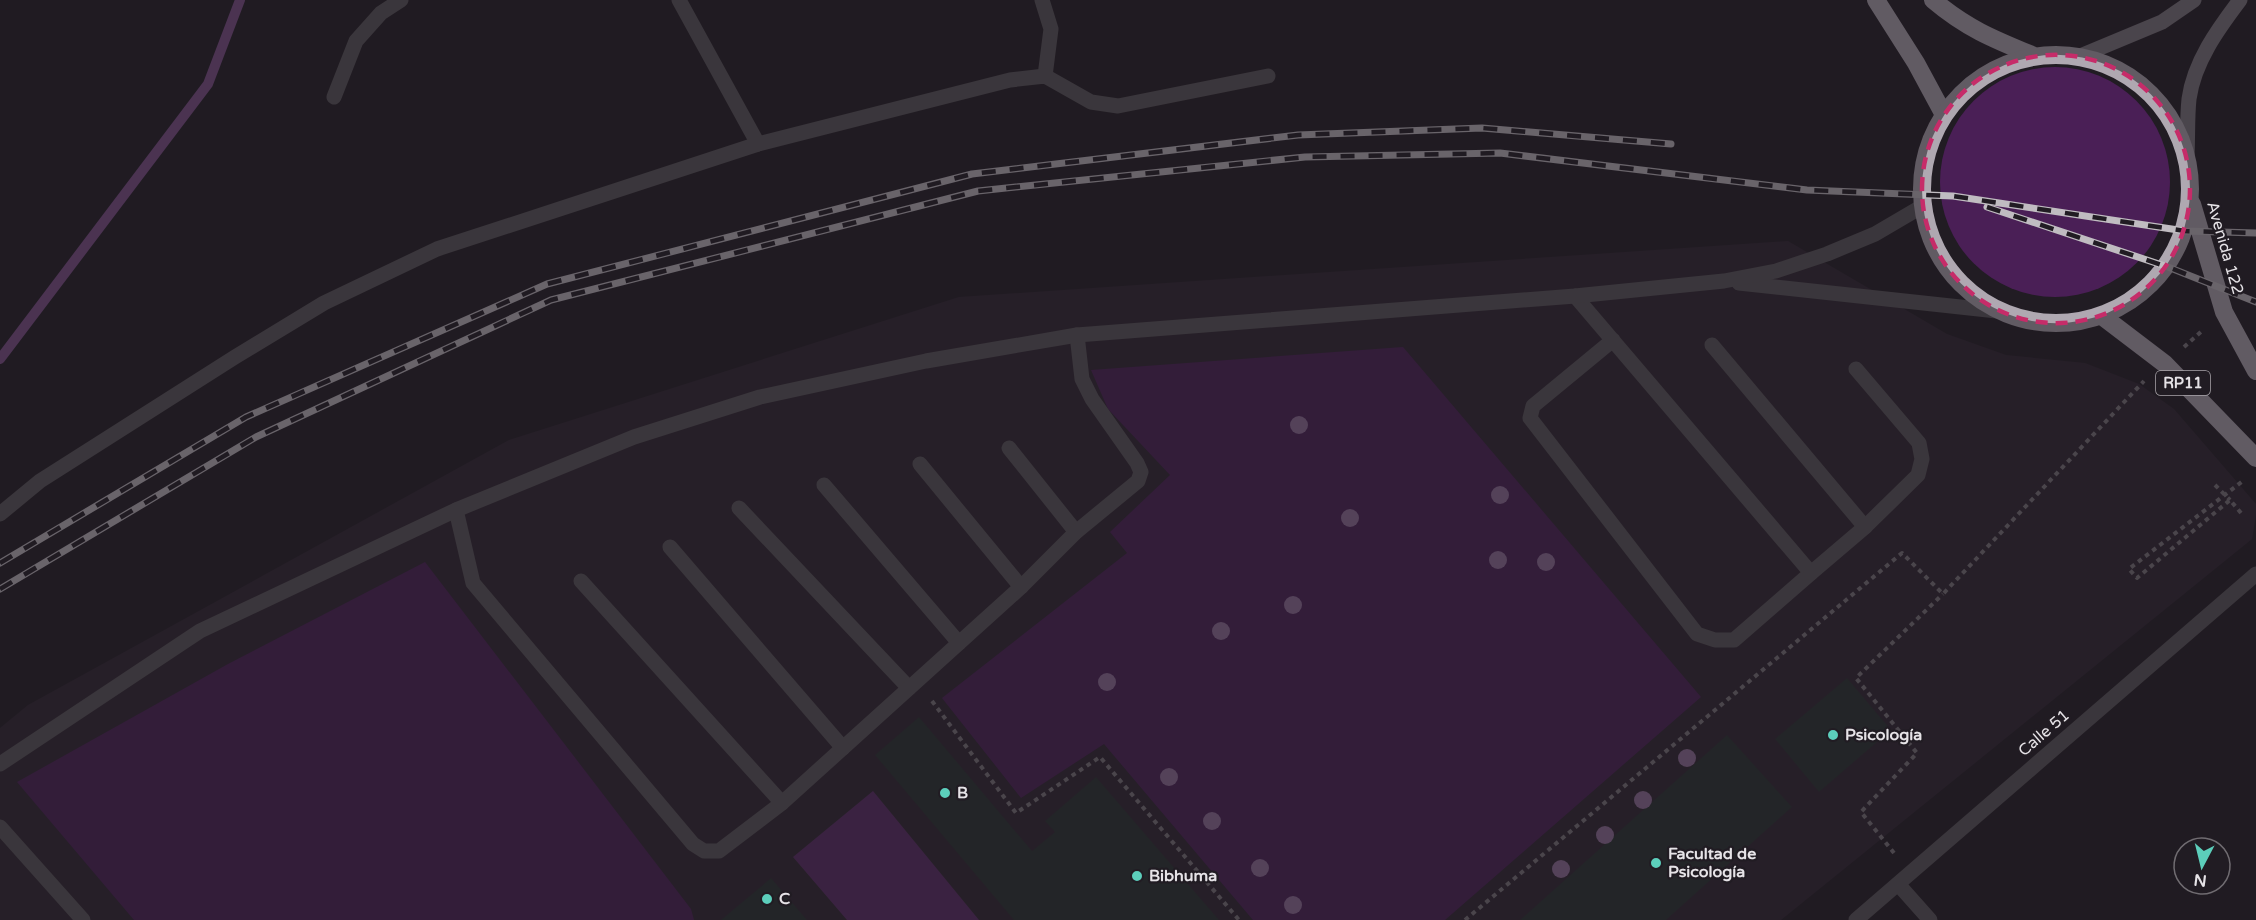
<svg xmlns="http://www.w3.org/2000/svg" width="2256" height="920" viewBox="0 0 2256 920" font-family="'Varela Round',sans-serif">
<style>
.built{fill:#2e2530}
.green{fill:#4a1f56}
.forest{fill:#5a2c66}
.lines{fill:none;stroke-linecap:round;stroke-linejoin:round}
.stream{stroke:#7e508b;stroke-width:10}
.building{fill:#27312f}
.path{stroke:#7c787d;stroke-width:4;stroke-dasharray:4.5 4.5;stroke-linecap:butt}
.lane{stroke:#5a585b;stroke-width:15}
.street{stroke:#5a585b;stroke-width:15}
.secondary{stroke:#7d787e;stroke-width:15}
.highway{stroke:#afa8b1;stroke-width:18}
.rail-casing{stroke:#c0bcc1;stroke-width:7}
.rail{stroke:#211c23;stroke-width:4.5;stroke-dasharray:14;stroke-linecap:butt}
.tree{fill:#92729b}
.marked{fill:none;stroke:#c62c69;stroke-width:4.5;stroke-dasharray:12 8;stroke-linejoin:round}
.poi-dot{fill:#5ccebb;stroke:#211c23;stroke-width:2}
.labels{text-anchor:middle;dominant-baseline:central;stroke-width:4.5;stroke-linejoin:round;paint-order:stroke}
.shield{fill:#211c23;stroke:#aba7ac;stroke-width:1.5}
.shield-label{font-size:15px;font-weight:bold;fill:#e6e3e7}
.street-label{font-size:16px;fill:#e6e3e7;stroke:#211c23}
.poi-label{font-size:16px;font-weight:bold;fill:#e6e3e7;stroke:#211c23;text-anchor:start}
</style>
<rect width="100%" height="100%" fill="#211c23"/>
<path class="built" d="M 1788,241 L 1947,334 L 2006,355 L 2085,363 L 2139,384 L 2174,409 L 2256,504 L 2256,515 L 2252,539 L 1781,920 L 0,920 L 0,728 L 28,705 L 509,440 L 959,297 Z"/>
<g class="green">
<circle cx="2055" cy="182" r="115"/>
<path d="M 1403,347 L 1701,697 L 1445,920 L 1253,920 L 1104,744 L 1021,798 L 942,698 L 1127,553 L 1110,532 L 1170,475 L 1108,409 L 1091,370 Z"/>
<path d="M 425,562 L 691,909 L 694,920 L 134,920 L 17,782 L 228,664 Z"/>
</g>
<path class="forest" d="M 873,791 L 979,920 L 847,920 L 793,857 Z"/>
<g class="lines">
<path class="stream" d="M 0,359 L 208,84 L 240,0"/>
</g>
<g class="building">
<path d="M 1847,678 L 1891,730 L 1819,792 L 1775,739 Z"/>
<path d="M 919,717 L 1032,851 L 1055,832 L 1045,821 L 1096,777 L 1219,920 L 1014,920 L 875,755 Z"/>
<path d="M 1727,735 L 1792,807 L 1666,920 L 1520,920 Z"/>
<path d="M 771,878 L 807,920 L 721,920 Z"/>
</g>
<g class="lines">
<g class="path">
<path d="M 2184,347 L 2203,330"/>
<path d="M 2215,485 L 2230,500"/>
<path d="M 2241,513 L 2230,500 L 2137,578 L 2129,569 L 2244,480"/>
<path d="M 932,701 L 1016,813 L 1100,757 L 1239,920"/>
<path d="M 1894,853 L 1861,812 L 1917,753 L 1856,678 L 1943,594"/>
<path d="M 1465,920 L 1902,553 L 1943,594 L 2144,381"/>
</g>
<g class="lane">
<path d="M 1739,283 L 1997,311"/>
<path d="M 1575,296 L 1811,573 L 1734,640 L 1715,640 L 1697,634 L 1530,418 L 1533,406 L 1613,340"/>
<path d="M 1712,345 L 1865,527"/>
<path d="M 1009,448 L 1076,532"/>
<path d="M 920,464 L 1021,587"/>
<path d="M 824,485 L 959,643"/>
<path d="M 739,508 L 909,688"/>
<path d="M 456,510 L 473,583 L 693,844 L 704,851 L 719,851 L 782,803 L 1021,587 L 1076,532 L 1138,481 L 1141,472 L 1137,463 L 1092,399 L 1082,379 L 1077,335"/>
<path d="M 670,547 L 843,748"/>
<path d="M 1811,573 L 1865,527 L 1918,475 L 1922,459 L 1919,443 L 1856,369"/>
<path d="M 581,581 L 782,803"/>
<path d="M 0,764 L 200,631 L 456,510 L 634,437 L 760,397 L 926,361 L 1077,335 L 1575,296 L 1724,281 L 1776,271 L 1827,254 L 1875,234 L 1921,207"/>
<path d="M 0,827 L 83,920"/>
</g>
<g class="street">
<path d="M 679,0 L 758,144"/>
<path d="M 1042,0 L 1051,29 L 1045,76"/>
<path d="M 334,97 L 356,41 L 381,13 L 401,0"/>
<path d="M 0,514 L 40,481 L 235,357 L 324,303 L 437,249 L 758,144 L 1010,80 L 1045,76 L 1091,102 L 1118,106 L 1268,76"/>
<path d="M 1898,884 L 1930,920"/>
<path d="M 1856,920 L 2256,574"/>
</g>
<g class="secondary">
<path d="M 2078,57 L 2162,22 L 2194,0"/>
<path d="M 2187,156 C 2188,137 2187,118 2189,99 C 2194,62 2218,29 2240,0"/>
</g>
<g class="highway">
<path d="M 1876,0 L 1916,63 L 1943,113"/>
<path d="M 1933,0 C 1966,28 1993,39 2032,55"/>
<circle cx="2056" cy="189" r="134"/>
<path d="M 2192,204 L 2224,312 L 2256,371"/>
<path d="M 2102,316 L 2165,364 L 2256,458"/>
</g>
<g class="rail-casing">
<g id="rail">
<path d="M 1987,207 L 2168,267 L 2256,302"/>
<path d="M 0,563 L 246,417 L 547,284 L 972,174 L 1298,135 L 1482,128 L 1671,144"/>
<path d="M 0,589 L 256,437 L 551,300 L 978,191 L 1305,157 L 1500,153 L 1807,190 L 1953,196 L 2185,231 L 2256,233"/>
</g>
</g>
<use href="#rail" class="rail"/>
</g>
<g class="tree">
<circle cx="1299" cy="425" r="9"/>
<circle cx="1500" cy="495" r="9"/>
<circle cx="1350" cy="518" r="9"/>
<circle cx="1498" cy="560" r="9"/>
<circle cx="1546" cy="562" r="9"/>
<circle cx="1293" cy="605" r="9"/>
<circle cx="1221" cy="631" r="9"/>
<circle cx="1107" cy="682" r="9"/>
<circle cx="1687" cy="758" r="9"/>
<circle cx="1169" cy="777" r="9"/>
<circle cx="1643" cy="800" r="9"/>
<circle cx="1212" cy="821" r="9"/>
<circle cx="1605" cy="835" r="9"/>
<circle cx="1260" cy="868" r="9"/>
<circle cx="1561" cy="869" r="9"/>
<circle cx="1293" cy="905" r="9"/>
</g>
<path d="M0 0H2256V920H0ZM1922 189a134 134 0 1 1 268 0a134 134 0 1 1-268 0Z" fill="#211c23" fill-opacity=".55" fill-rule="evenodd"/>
<path class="marked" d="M1922 189a134 134 0 1 1 268 0a134 134 0 1 1-268 0Z"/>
<g class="poi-dot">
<circle cx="1833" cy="735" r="6"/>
<circle cx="945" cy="793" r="6"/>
<circle cx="1656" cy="863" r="6"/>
<circle cx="1137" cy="876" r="6"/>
<circle cx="767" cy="899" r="6"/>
</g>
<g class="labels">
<rect class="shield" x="2156" y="371" width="54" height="24" rx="4.5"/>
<g class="shield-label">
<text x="2183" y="383">RP11</text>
</g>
<g class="street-label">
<text transform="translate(2225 248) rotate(74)">Avenida 122</text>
<text transform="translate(2044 733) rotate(-41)">Calle 51</text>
</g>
<g class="poi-label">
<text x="1845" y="735">Psicología</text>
<text x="957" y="793">B</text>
<text x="1668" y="854">Facultad de<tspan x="1668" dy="18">Psicología</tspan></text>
<text x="1149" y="876">Bibhuma</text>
<text x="779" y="899">C</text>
</g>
</g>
<g transform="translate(2202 866) rotate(187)"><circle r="28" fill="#211c23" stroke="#706c71" stroke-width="1.5"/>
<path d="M0-4.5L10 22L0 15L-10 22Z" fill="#5ccebb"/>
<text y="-9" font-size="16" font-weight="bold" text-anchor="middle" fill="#e6e3e7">N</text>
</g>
</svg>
